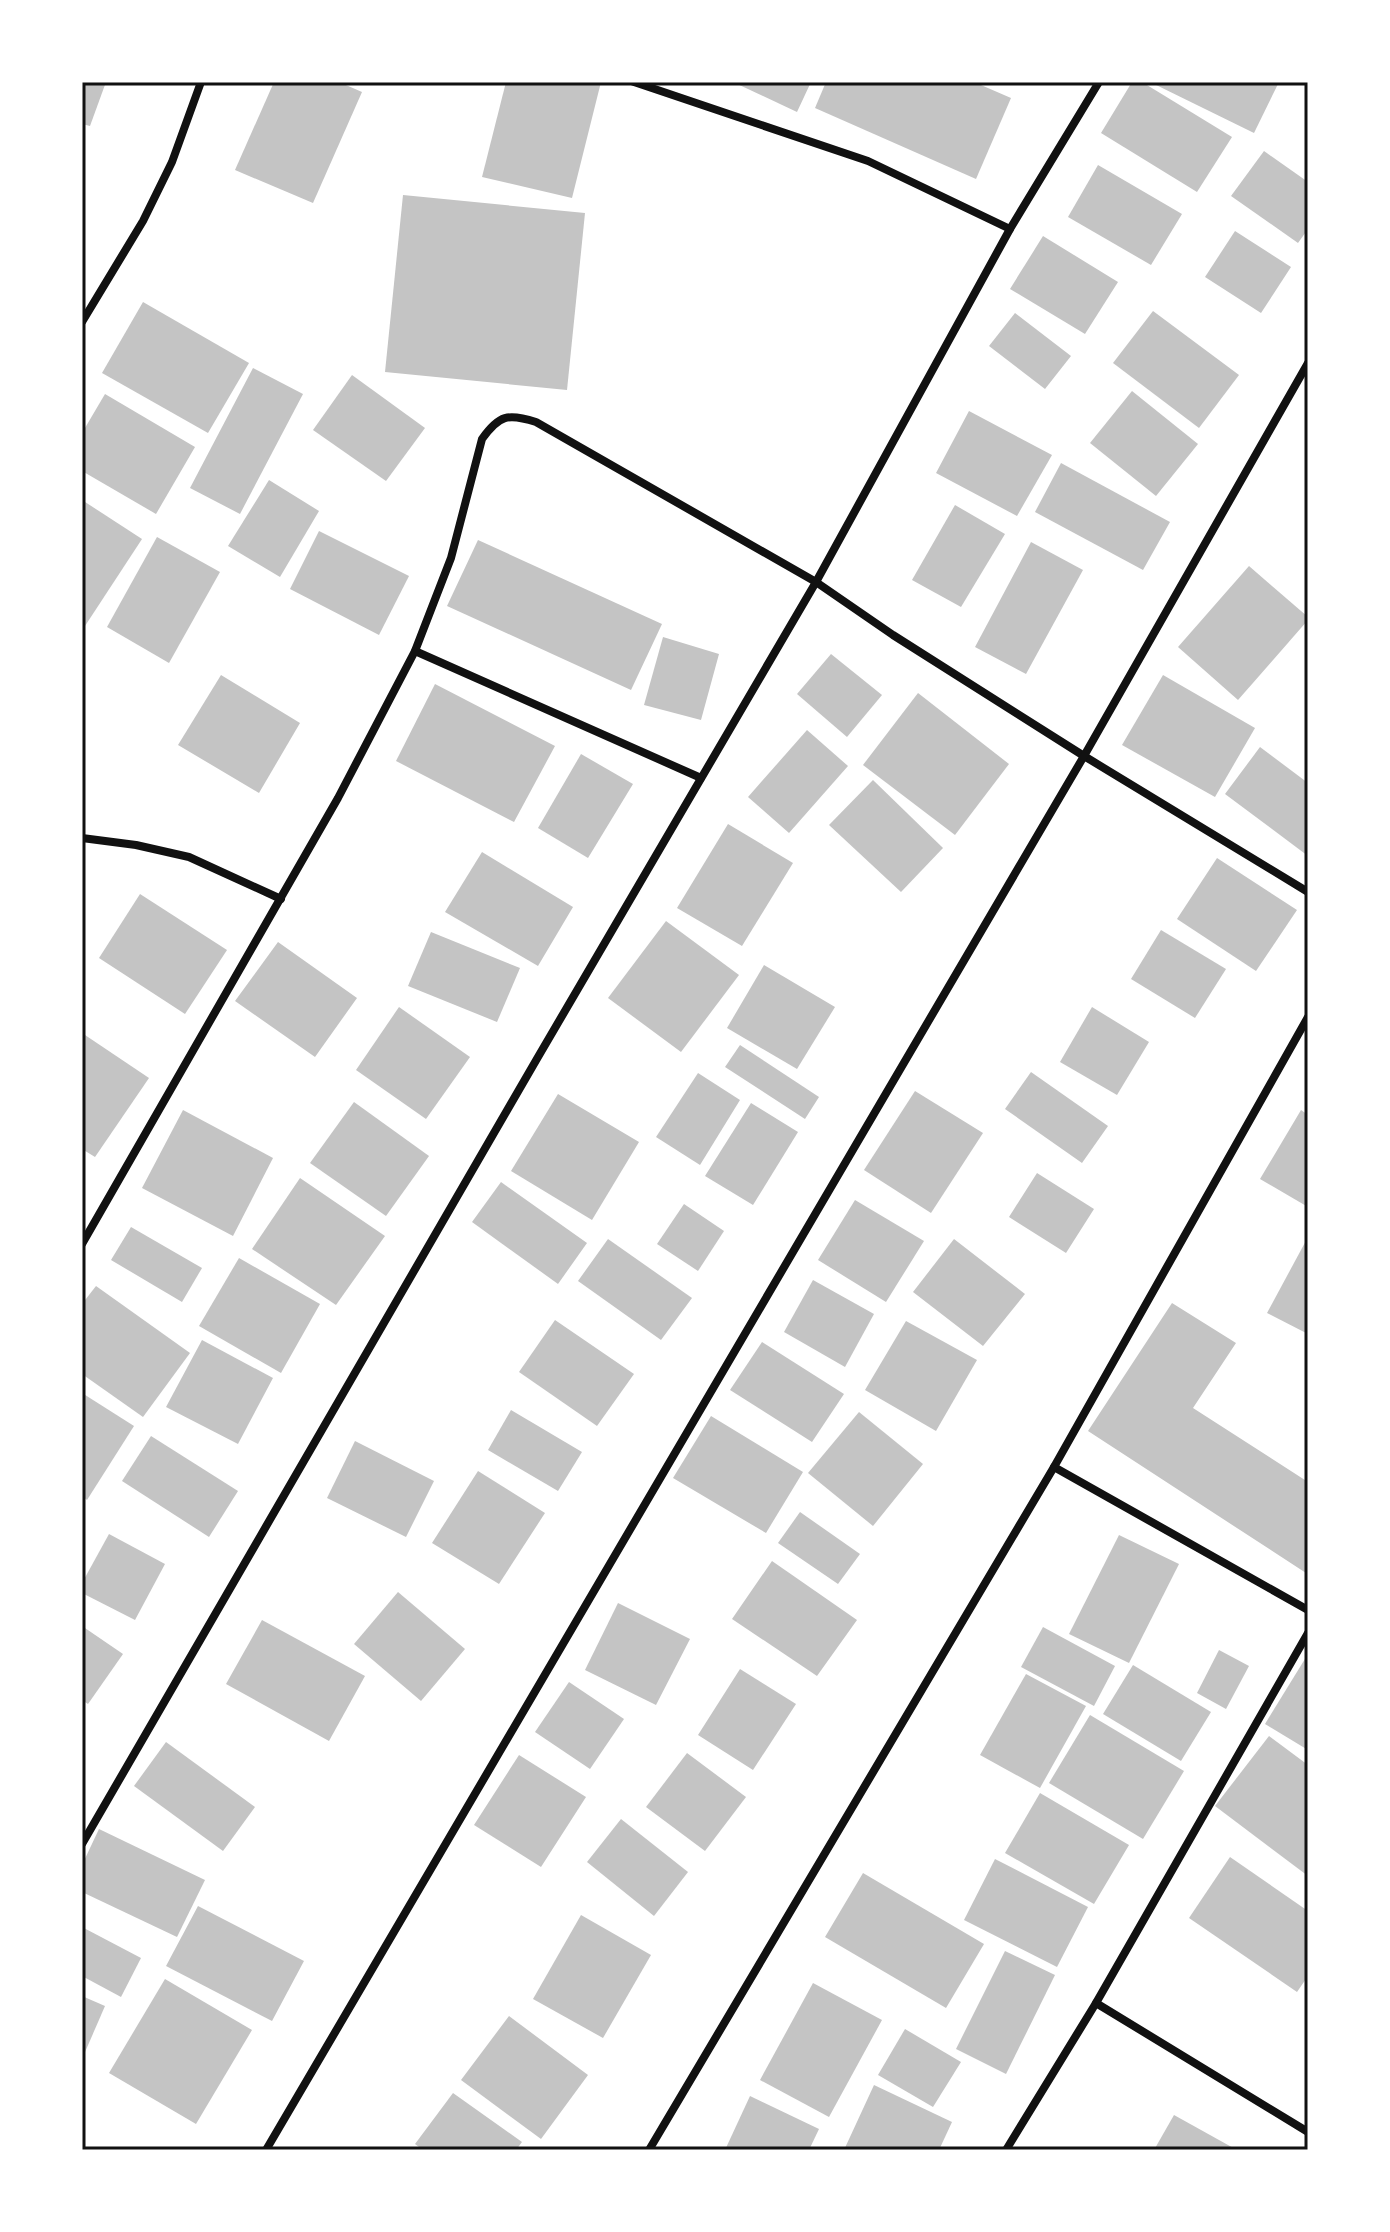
<svg xmlns="http://www.w3.org/2000/svg" width="1390" height="2232" viewBox="0 0 1390 2232" font-family="'Archivo Narrow',sans-serif">
<style>
.building{fill:#c4c4c4}
.lines{fill:none;stroke-linecap:round;stroke-linejoin:round}
.minor{stroke:#111;stroke-width:8}
.neatline{fill:none;stroke:#111;stroke-width:3}
</style>
<rect width="100%" height="100%" fill="#fff"/>
<g class="building">
<path d="M 82,82 L 106,82 L 90,126 L 82,124 Z"/>
<path d="M 274,82 L 339,82 L 362,92 L 313,203 L 235,170 Z"/>
<path d="M 506,82 L 601,82 L 572,198 L 482,177 Z"/>
<path d="M 733,82 L 811,82 L 797,112 Z"/>
<path d="M 826,82 L 974,82 L 1011,98 L 976,179 L 815,108 Z"/>
<path d="M 1132,82 L 1142,82 L 1232,137 L 1197,192 L 1101,133 Z"/>
<path d="M 1150,82 L 1274,82 L 1278,84 L 1254,133 Z"/>
<path d="M 1264,151 L 1308,182 L 1308,229 L 1298,243 L 1231,196 Z"/>
<path d="M 1098,165 L 1182,214 L 1151,265 L 1068,217 Z"/>
<path d="M 403,195 L 585,213 L 567,390 L 385,372 Z"/>
<path d="M 1235,231 L 1291,267 L 1261,313 L 1205,277 Z"/>
<path d="M 1043,236 L 1118,282 L 1085,334 L 1010,289 Z"/>
<path d="M 143,302 L 249,363 L 208,433 L 102,373 Z"/>
<path d="M 1153,311 L 1239,375 L 1199,428 L 1113,363 Z"/>
<path d="M 1015,313 L 1071,356 L 1045,389 L 989,346 Z"/>
<path d="M 253,368 L 303,394 L 240,514 L 190,488 Z"/>
<path d="M 352,375 L 425,428 L 386,481 L 313,430 Z"/>
<path d="M 1132,391 L 1198,444 L 1156,496 L 1090,443 Z"/>
<path d="M 105,394 L 195,447 L 156,514 L 82,471 L 82,433 Z"/>
<path d="M 969,411 L 1052,455 L 1017,516 L 936,473 Z"/>
<path d="M 1061,463 L 1170,522 L 1143,570 L 1035,512 Z"/>
<path d="M 269,480 L 319,511 L 280,577 L 228,546 Z"/>
<path d="M 82,500 L 142,539 L 85,626 L 82,624 Z"/>
<path d="M 955,505 L 1005,534 L 961,607 L 912,580 Z"/>
<path d="M 319,531 L 409,576 L 379,635 L 290,589 Z"/>
<path d="M 157,537 L 220,572 L 169,663 L 107,627 Z"/>
<path d="M 478,540 L 662,624 L 631,690 L 447,606 Z"/>
<path d="M 1031,542 L 1083,570 L 1026,674 L 975,647 Z"/>
<path d="M 1249,566 L 1308,617 L 1308,620 L 1238,700 L 1178,647 Z"/>
<path d="M 663,637 L 719,654 L 701,720 L 644,705 Z"/>
<path d="M 831,654 L 882,695 L 847,737 L 797,694 Z"/>
<path d="M 221,675 L 300,723 L 259,793 L 178,745 Z"/>
<path d="M 1163,675 L 1255,728 L 1215,797 L 1122,745 Z"/>
<path d="M 435,684 L 555,746 L 514,822 L 396,761 Z"/>
<path d="M 918,693 L 1009,764 L 955,835 L 863,765 Z"/>
<path d="M 807,730 L 848,766 L 789,833 L 748,797 Z"/>
<path d="M 1260,747 L 1308,783 L 1308,856 L 1225,794 Z"/>
<path d="M 581,754 L 633,784 L 588,858 L 538,828 Z"/>
<path d="M 873,780 L 943,848 L 901,892 L 829,825 Z"/>
<path d="M 728,824 L 793,863 L 742,946 L 677,908 Z"/>
<path d="M 482,852 L 573,907 L 538,966 L 445,912 Z"/>
<path d="M 1217,858 L 1297,910 L 1256,971 L 1177,919 Z"/>
<path d="M 140,894 L 227,950 L 185,1014 L 99,958 Z"/>
<path d="M 666,921 L 739,975 L 681,1052 L 608,998 Z"/>
<path d="M 1161,930 L 1226,969 L 1195,1018 L 1131,979 Z"/>
<path d="M 431,932 L 520,968 L 497,1022 L 408,986 Z"/>
<path d="M 278,942 L 357,998 L 315,1057 L 235,1001 Z"/>
<path d="M 764,965 L 835,1007 L 797,1069 L 727,1028 Z"/>
<path d="M 399,1007 L 470,1057 L 426,1119 L 356,1070 Z"/>
<path d="M 1092,1007 L 1149,1042 L 1117,1095 L 1060,1062 Z"/>
<path d="M 82,1033 L 149,1078 L 95,1157 L 82,1149 Z"/>
<path d="M 740,1045 L 819,1097 L 805,1119 L 725,1067 Z"/>
<path d="M 1031,1072 L 1108,1126 L 1082,1163 L 1005,1109 Z"/>
<path d="M 698,1073 L 740,1100 L 700,1165 L 656,1137 Z"/>
<path d="M 915,1091 L 983,1133 L 931,1213 L 864,1170 Z"/>
<path d="M 558,1094 L 639,1142 L 592,1220 L 511,1171 Z"/>
<path d="M 354,1102 L 429,1156 L 386,1216 L 310,1163 Z"/>
<path d="M 751,1103 L 798,1132 L 753,1205 L 705,1176 Z"/>
<path d="M 183,1110 L 273,1158 L 233,1236 L 142,1188 Z"/>
<path d="M 1301,1110 L 1308,1115 L 1308,1207 L 1260,1179 Z"/>
<path d="M 1037,1173 L 1094,1209 L 1066,1253 L 1009,1217 Z"/>
<path d="M 300,1178 L 385,1236 L 336,1305 L 252,1249 Z"/>
<path d="M 501,1182 L 587,1243 L 558,1284 L 472,1222 Z"/>
<path d="M 855,1200 L 924,1241 L 886,1302 L 818,1260 Z"/>
<path d="M 684,1204 L 724,1231 L 698,1271 L 657,1244 Z"/>
<path d="M 131,1227 L 202,1268 L 182,1302 L 111,1260 Z"/>
<path d="M 1308,1237 L 1308,1334 L 1267,1313 Z"/>
<path d="M 608,1239 L 692,1298 L 661,1340 L 578,1281 Z"/>
<path d="M 954,1239 L 1025,1294 L 983,1346 L 913,1292 Z"/>
<path d="M 239,1258 L 320,1304 L 281,1373 L 199,1326 Z"/>
<path d="M 813,1280 L 874,1314 L 845,1367 L 784,1332 Z"/>
<path d="M 96,1286 L 190,1353 L 143,1417 L 82,1374 L 82,1304 Z"/>
<path d="M 1172,1303 L 1236,1343 L 1193,1408 L 1308,1482 L 1308,1570 L 1306,1573 L 1088,1431 Z"/>
<path d="M 555,1320 L 634,1374 L 597,1426 L 519,1372 Z"/>
<path d="M 906,1321 L 977,1360 L 936,1431 L 865,1390 Z"/>
<path d="M 202,1340 L 273,1378 L 238,1444 L 166,1407 Z"/>
<path d="M 762,1342 L 844,1394 L 812,1442 L 730,1390 Z"/>
<path d="M 82,1393 L 134,1426 L 87,1500 L 82,1496 Z"/>
<path d="M 511,1410 L 582,1452 L 558,1491 L 488,1450 Z"/>
<path d="M 859,1412 L 923,1464 L 873,1526 L 808,1473 Z"/>
<path d="M 711,1416 L 803,1472 L 766,1533 L 673,1478 Z"/>
<path d="M 151,1436 L 238,1491 L 209,1537 L 122,1481 Z"/>
<path d="M 355,1441 L 434,1481 L 406,1537 L 327,1498 Z"/>
<path d="M 478,1471 L 545,1513 L 499,1584 L 432,1543 Z"/>
<path d="M 800,1512 L 860,1554 L 838,1584 L 778,1543 Z"/>
<path d="M 109,1534 L 165,1564 L 135,1620 L 82,1593 L 82,1583 Z"/>
<path d="M 1119,1535 L 1179,1564 L 1129,1663 L 1069,1634 Z"/>
<path d="M 772,1561 L 857,1620 L 817,1676 L 732,1619 Z"/>
<path d="M 398,1592 L 465,1649 L 421,1701 L 354,1644 Z"/>
<path d="M 618,1603 L 690,1639 L 656,1705 L 585,1670 Z"/>
<path d="M 262,1620 L 365,1676 L 329,1741 L 226,1684 Z"/>
<path d="M 82,1626 L 123,1654 L 88,1704 L 82,1700 Z"/>
<path d="M 1043,1627 L 1115,1666 L 1094,1706 L 1021,1667 Z"/>
<path d="M 1219,1650 L 1249,1666 L 1226,1709 L 1197,1693 Z"/>
<path d="M 1308,1654 L 1308,1750 L 1265,1724 Z"/>
<path d="M 1133,1665 L 1211,1712 L 1181,1761 L 1103,1714 Z"/>
<path d="M 740,1669 L 796,1704 L 753,1770 L 698,1735 Z"/>
<path d="M 1026,1674 L 1086,1706 L 1040,1788 L 980,1755 Z"/>
<path d="M 569,1682 L 624,1719 L 590,1769 L 535,1732 Z"/>
<path d="M 1090,1715 L 1184,1771 L 1143,1839 L 1049,1783 Z"/>
<path d="M 1269,1736 L 1308,1765 L 1308,1876 L 1215,1806 Z"/>
<path d="M 166,1742 L 255,1807 L 223,1851 L 134,1786 Z"/>
<path d="M 687,1753 L 746,1797 L 705,1851 L 646,1807 Z"/>
<path d="M 519,1755 L 586,1797 L 541,1867 L 474,1825 Z"/>
<path d="M 1040,1793 L 1129,1845 L 1094,1904 L 1005,1853 Z"/>
<path d="M 621,1819 L 688,1872 L 654,1916 L 587,1862 Z"/>
<path d="M 99,1829 L 205,1880 L 177,1937 L 82,1892 L 82,1865 Z"/>
<path d="M 1230,1857 L 1308,1911 L 1308,1976 L 1297,1992 L 1189,1918 Z"/>
<path d="M 995,1859 L 1088,1907 L 1057,1967 L 964,1920 Z"/>
<path d="M 863,1873 L 984,1944 L 946,2008 L 825,1937 Z"/>
<path d="M 198,1906 L 304,1961 L 272,2021 L 166,1966 Z"/>
<path d="M 581,1915 L 651,1955 L 603,2038 L 533,1999 Z"/>
<path d="M 82,1927 L 141,1958 L 121,1997 L 82,1976 Z"/>
<path d="M 1005,1951 L 1055,1975 L 1006,2074 L 956,2049 Z"/>
<path d="M 165,1979 L 252,2030 L 196,2124 L 109,2073 Z"/>
<path d="M 813,1983 L 882,2020 L 829,2117 L 760,2080 Z"/>
<path d="M 82,1996 L 105,2006 L 82,2059 Z"/>
<path d="M 509,2016 L 588,2075 L 541,2139 L 461,2080 Z"/>
<path d="M 905,2029 L 961,2062 L 933,2107 L 878,2075 Z"/>
<path d="M 874,2085 L 952,2122 L 939,2150 L 844,2150 Z"/>
<path d="M 453,2093 L 522,2142 L 516,2150 L 423,2150 L 415,2144 Z"/>
<path d="M 750,2096 L 819,2129 L 809,2150 L 725,2150 Z"/>
<path d="M 1174,2115 L 1237,2150 L 1154,2150 Z"/>
</g>
<g class="lines">
<g class="minor">
<path d="M 634,82 L 868,161 L 1010,229"/>
<path d="M 82,322 L 143,221 L 172,162 L 201,82"/>
<path d="M 415,651 L 701,778"/>
<path d="M 82,838 L 136,845 L 189,857 L 281,899"/>
<path d="M 82,1244 L 338,798 L 415,651 L 451,558 L 482,439 C 499,415 508,413 536,422 L 816,582 L 893,635 L 1084,756 L 1308,892"/>
<path d="M 1054,1467 L 1308,1610"/>
<path d="M 82,1844 L 538,1057 L 816,582 L 1010,229 L 1099,82"/>
<path d="M 1096,2003 L 1308,2132"/>
<path d="M 266,2150 L 1084,756 L 1308,363"/>
<path d="M 649,2150 L 1054,1467 L 1308,1017"/>
<path d="M 1006,2150 L 1096,2003 L 1308,1633"/>
</g>
</g>
<rect width="1390" height="2232" fill="none" stroke="#ffffff" stroke-width="168"/>
<rect x="84" y="84" width="1222" height="2064" class="neatline"/>
</svg>
